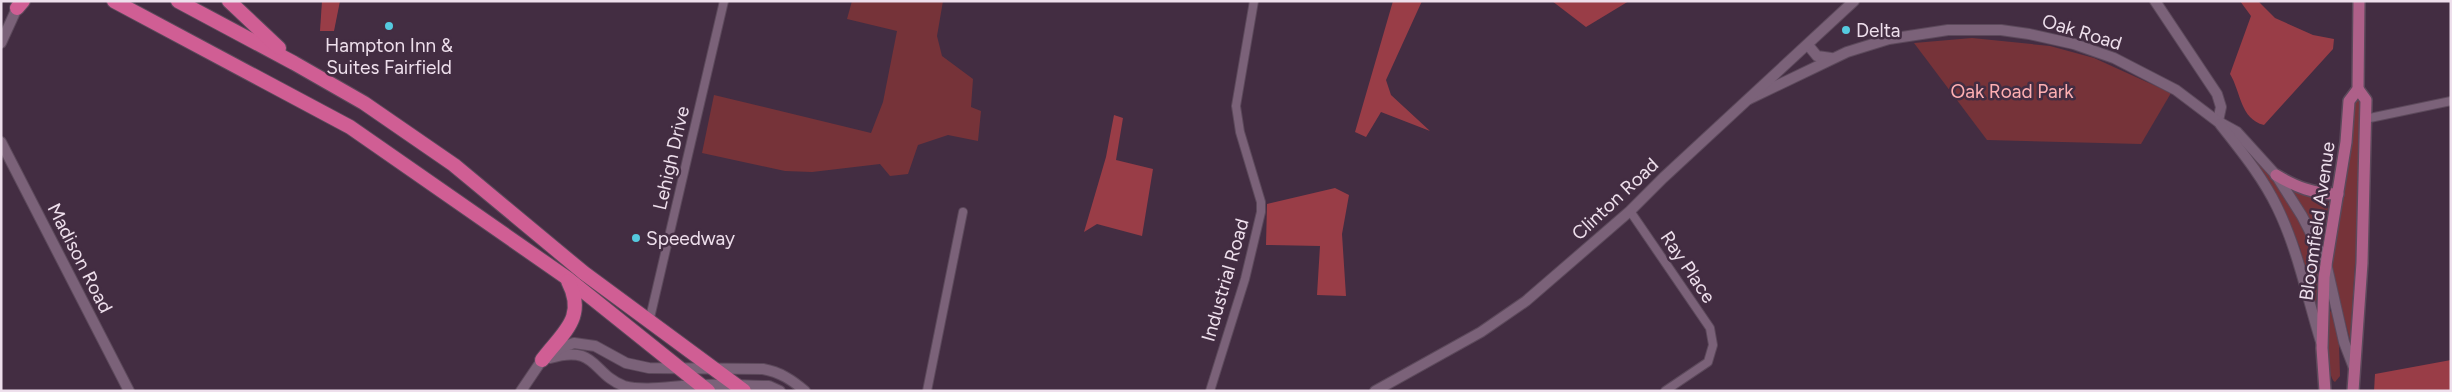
<svg xmlns="http://www.w3.org/2000/svg" width="2452" height="392" viewBox="0 0 2452 392" font-family="Figtree,sans-serif">
<style>
.green{fill:#763339}
.forest{fill:#993d47}
.lines{fill:none;stroke-linecap:round;stroke-linejoin:round}
.street-casing{stroke:#5c495b;stroke-width:10}
.secondary-casing{stroke:#5c495b;stroke-width:12}
.primary-casing{stroke:#5c495b;stroke-width:14}
.highway-casing{stroke:#5c495b;stroke-width:16}
.street{stroke:#7b6279;stroke-width:8}
.secondary{stroke:#7b6279;stroke-width:10}
.primary{stroke:#ae6089;stroke-width:11}
.highway{stroke:#d05e94;stroke-width:14}
.poi-dot{fill:#55cadf;stroke:#432d42;stroke-width:2}
.labels{text-anchor:middle;dominant-baseline:central;stroke-width:5;stroke-linejoin:round;paint-order:stroke}
.poi-label{font-size:19px;fill:#eedfec;stroke:#432d42;text-anchor:start}
.street-label{font-size:19px;fill:#eedfec;stroke:#432d42}
.park-label{font-size:19px;fill:#feafb2;stroke:#432d42}
</style>
<rect width="100%" height="100%" fill="#432d42"/>
<g class="green">
<path d="M 852,1 L 943,1 L 937,36 L 942,56 L 973,79 L 971,107 L 981,111 L 978,141 L 948,135 L 918,145 L 908,174 L 890,176 L 880,164 L 812,172 L 785,171 L 702,153 L 714,95 L 871,133 L 883,102 L 897,31 L 847,19 Z"/>
<path d="M 1972,38 L 2050,46 L 2094,58 L 2171,93 L 2141,144 L 1987,140 L 1914,43 Z"/>
<path d="M 2357,99 L 2360,101 L 2358,219 L 2350,340 L 2331,268 L 2354,102 Z"/>
<path d="M 2248,152 C 2270,169 2313,236 2318,263 C 2321,276 2317,294 2315,306 L 2300,248 L 2286,213 Z"/>
<path d="M 2289,187 L 2329,203 L 2321,244 Z"/>
<path d="M 2331,311 L 2333,314 L 2339,345 L 2340,376 L 2335,382 C 2325,376 2328,326 2328,313 Z"/>
</g>
<g class="forest">
<path d="M 322,1 L 340,1 L 334,31 L 320,31 Z"/>
<path d="M 1393,1 L 1422,1 L 1386,80 L 1391,95 L 1430,131 L 1381,112 L 1366,137 L 1355,132 Z"/>
<path d="M 1552,1 L 1629,1 L 1586,27 Z"/>
<path d="M 2240,1 L 2258,1 L 2275,18 L 2313,35 L 2334,39 L 2333,49 L 2264,125 C 2240,119 2241,92 2230,74 L 2251,16 Z"/>
<path d="M 1114,115 L 1123,118 L 1116,160 L 1153,169 L 1142,236 L 1097,224 L 1084,232 L 1106,157 Z"/>
<path d="M 1335,188 L 1349,195 L 1342,234 L 1346,296 L 1317,295 L 1320,246 L 1266,245 L 1267,204 Z"/>
<path d="M 2451,360 L 2451,391 L 2374,391 L 2375,374 Z"/>
</g>
<g class="lines">
<g class="street-casing">
<g id="street">
<path d="M 2365,119 L 2451,101"/>
<path d="M 1630,211 L 1710,328 L 1713,345 L 1708,362 L 1665,391"/>
<path d="M 649,322 L 724,1"/>
<path d="M 927,391 L 963,212"/>
<path d="M 1210,391 L 1245,279 L 1261,212 L 1261,202 L 1240,132 L 1236,106 L 1254,1"/>
</g>
</g>
<g class="secondary-casing">
<g id="secondary">
<path d="M 2155,1 L 2217,94 L 2221,107 L 2218,121"/>
<path d="M 1,43 L 17,8"/>
<path d="M 1808,45 L 1817,56 L 1831,58"/>
<path d="M 1749,99 L 1847,52 L 1889,39 L 1948,30 L 2001,30 L 2029,34 L 2074,44 L 2114,58 L 2176,90 L 2217,121 L 2237,132 L 2276,175 L 2302,216 L 2326,263 L 2344,342 L 2354,368"/>
<path d="M 2220,124 C 2241,151 2262,176 2277,207 C 2298,250 2307,297 2321,342"/>
<path d="M 1,142 L 129,391"/>
<path d="M 550,358 C 597,344 592,374 624,386 C 647,392 676,385 700,385 C 723,384 746,386 769,386 L 780,391"/>
<path d="M 521,391 L 542,360 L 560,348 L 574,343 L 595,346 L 626,363 L 649,368 L 763,369 C 780,372 792,380 805,391"/>
<path d="M 1375,391 L 1481,332 L 1526,301 L 1630,211 L 1663,178 L 1854,1"/>
</g>
</g>
<g class="primary-casing">
<g id="primary">
<path d="M 2276,175 C 2296,187 2314,194 2338,194"/>
<path d="M 2325,391 L 2322,348 L 2324,277 L 2346,142 L 2349,101 L 2358,89 L 2359,1"/>
<path d="M 2353,391 L 2362,263 L 2366,100 L 2358,89"/>
</g>
</g>
<g class="highway-casing">
<g id="highway">
<path d="M 114,1 L 350,127 L 567,278 L 708,391"/>
<path d="M 178,1 L 294,63 L 364,103 L 454,165 L 584,273 L 744,391"/>
<path d="M 229,1 L 279,48"/>
<path d="M 17,8 L 23,1"/>
<path d="M 542,360 C 563,332 587,318 568,281"/>
</g>
</g>
<use href="#street" class="street"/>
<use href="#secondary" class="secondary"/>
<use href="#primary" class="primary"/>
<use href="#highway" class="highway"/>
</g>
<g class="poi-dot">
<circle cx="389" cy="26" r="5"/>
<circle cx="1846" cy="30" r="5"/>
<circle cx="636" cy="238" r="5"/>
</g>
<g class="labels">
<g class="poi-label">
<text x="1856" y="30">Delta</text>
<text x="389" y="45" text-anchor="middle">Hampton Inn &amp;<tspan x="389" dy="22">Suites Fairfield</tspan></text>
<text x="646" y="238">Speedway</text>
</g>
<g class="street-label">
<text transform="translate(2082 32) rotate(17)">Oak Road</text>
<text transform="translate(671 158) rotate(-77)">Lehigh Drive</text>
<text transform="translate(1615 199) rotate(-43)">Clinton Road</text>
<text transform="translate(2317 221) rotate(-82)">Bloomfield Avenue</text>
<text transform="translate(80 258) rotate(63)">Madison Road</text>
<text transform="translate(1688 267) rotate(56)">Ray Place</text>
<text transform="translate(1225 280) rotate(-74)">Industrial Road</text>
</g>
<g class="park-label">
<text x="2012" y="91">Oak Road Park</text>
</g>
</g>
<rect width="2452" height="392" fill="none" stroke="#eedfec" stroke-width="5"/>
</svg>
